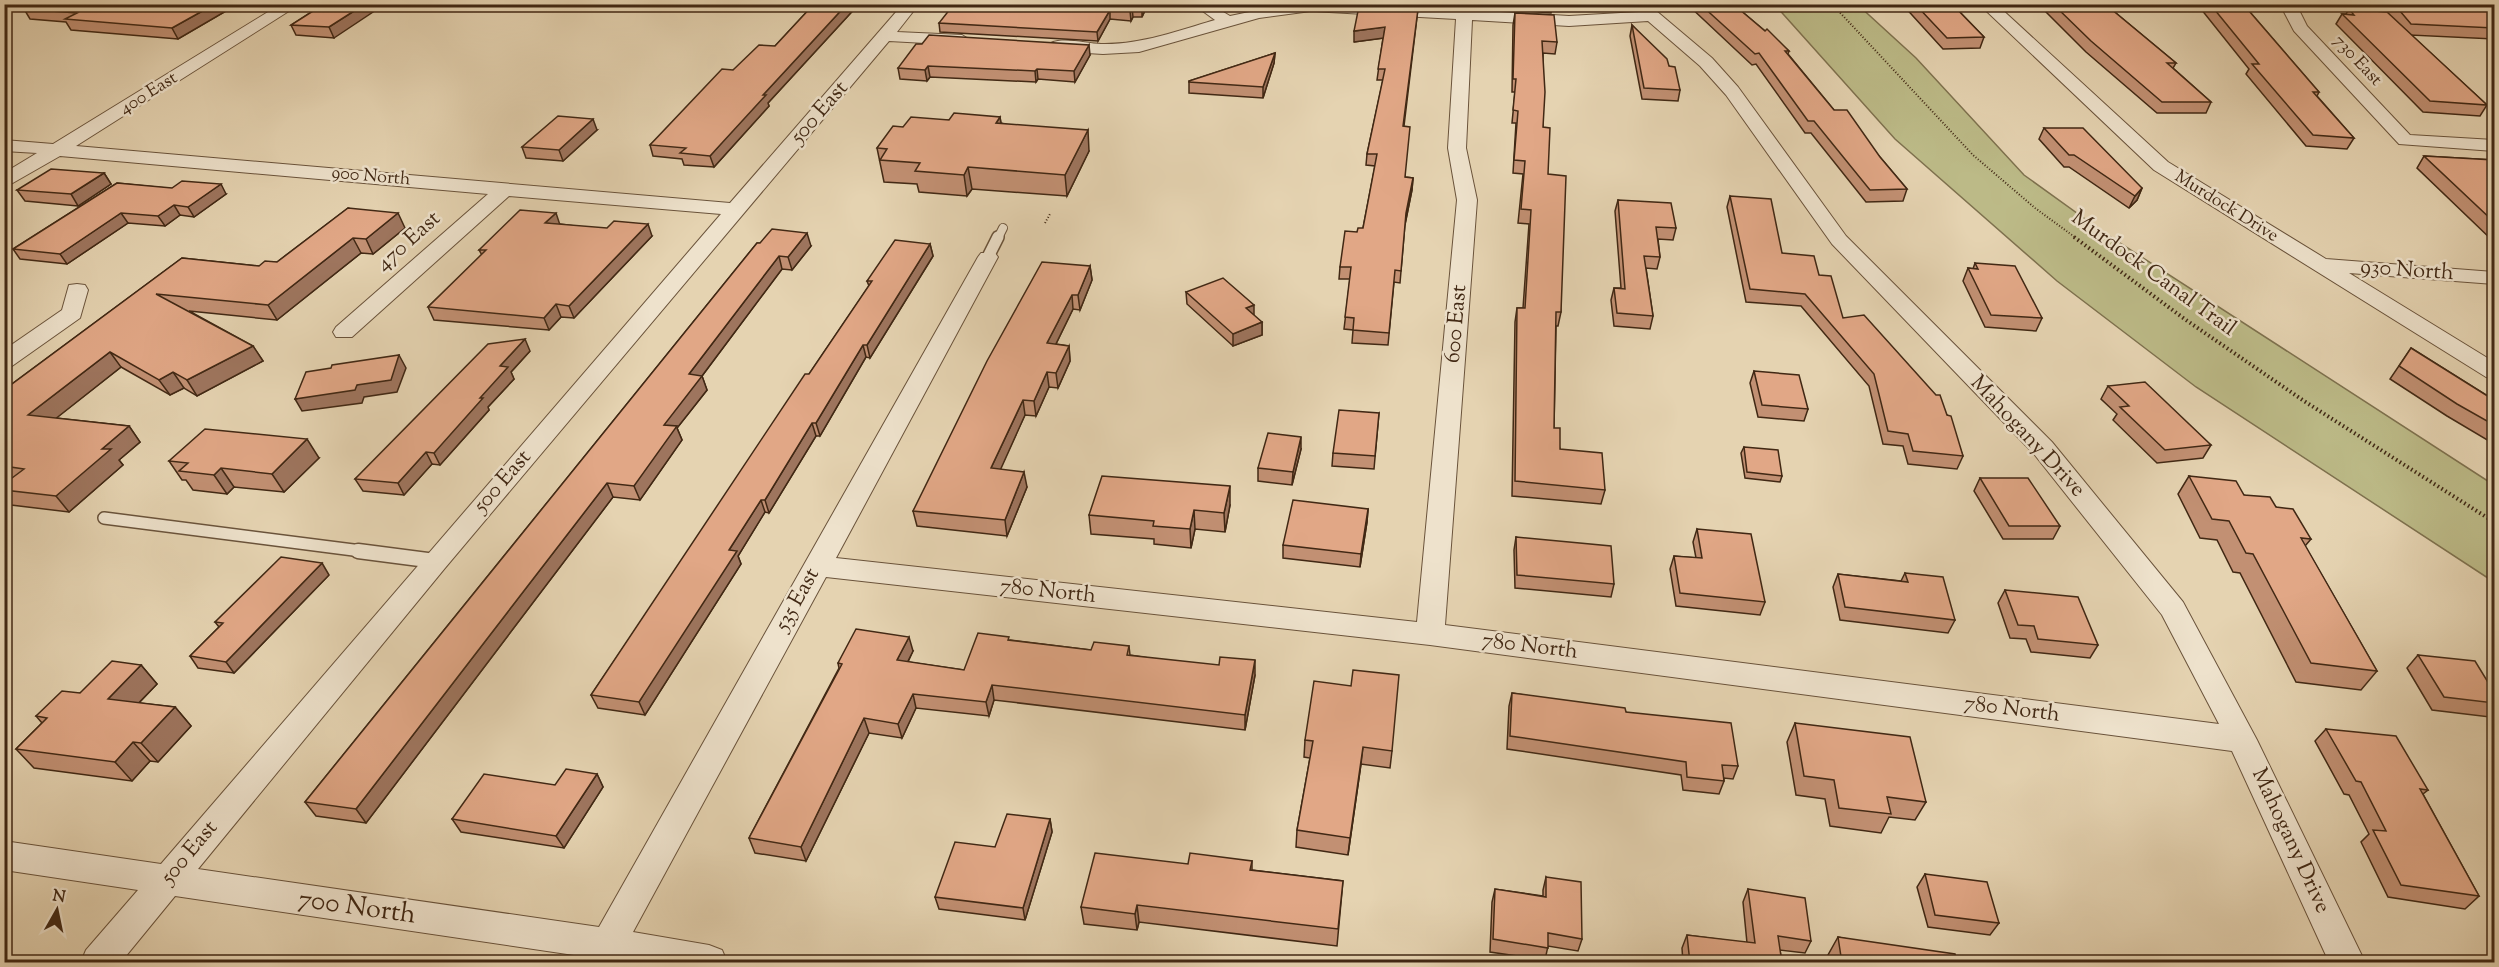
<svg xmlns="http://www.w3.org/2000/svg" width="2499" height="967" viewBox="0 0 2499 967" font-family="'Sorts Mill Goudy',serif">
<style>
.green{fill:#bcba87;stroke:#7e714e;stroke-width:1.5}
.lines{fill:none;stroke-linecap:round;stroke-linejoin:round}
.service-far2-casing{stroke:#6a533b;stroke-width:10}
.service-far1-casing{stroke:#6a533b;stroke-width:14}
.service-casing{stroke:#6a533b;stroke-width:17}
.minor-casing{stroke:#6a533b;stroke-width:2}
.path-far1{stroke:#412814;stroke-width:2;stroke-dasharray:1 2;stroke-linecap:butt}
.path{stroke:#412814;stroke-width:4;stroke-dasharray:1.5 3;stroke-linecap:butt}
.service-far2{stroke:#eee2cc;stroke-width:8}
.service-far1{stroke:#eee2cc;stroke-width:11}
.service{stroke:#eee2cc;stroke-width:14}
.minor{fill:#eee2cc;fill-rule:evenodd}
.wall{fill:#c29073;stroke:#412814;stroke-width:1.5}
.shaded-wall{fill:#9e755e;stroke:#412814;stroke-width:1.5}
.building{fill:#e1a786;stroke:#412814;stroke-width:1.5}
.labels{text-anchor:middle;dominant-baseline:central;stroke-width:5;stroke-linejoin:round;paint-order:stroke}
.far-street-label{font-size:18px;fill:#412814;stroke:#eee2cc}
.street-label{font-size:22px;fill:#412814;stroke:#eee2cc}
.near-street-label{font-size:27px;fill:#412814;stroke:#eee2cc}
</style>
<rect width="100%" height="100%" fill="#e5d3b1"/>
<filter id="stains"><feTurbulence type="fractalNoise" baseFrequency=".00333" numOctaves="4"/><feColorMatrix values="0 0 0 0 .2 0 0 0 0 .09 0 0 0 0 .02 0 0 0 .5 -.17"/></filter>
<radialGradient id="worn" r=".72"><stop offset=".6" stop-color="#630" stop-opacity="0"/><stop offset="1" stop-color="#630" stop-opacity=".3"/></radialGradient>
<path class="green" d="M 1775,5 L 1858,5 L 1916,58 L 2024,175 L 2106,234 L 2494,485 L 2494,582 L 2196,387 L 2057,281 L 1895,139 Z"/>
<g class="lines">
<g class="service-far2-casing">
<path id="service-far2" d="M 998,238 L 1003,228"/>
</g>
<g class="service-far1-casing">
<g id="service-far1">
<path d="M 988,257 L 998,237"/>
<path d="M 104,518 L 369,552"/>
</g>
</g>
<g class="service-casing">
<path id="service" d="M 358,551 L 435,561"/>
</g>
<g class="minor-casing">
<g id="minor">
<path d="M 281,4 L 300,4 L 76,146 L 730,203 L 903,4 L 919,4 L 897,32 L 962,35 L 970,40 L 962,45 L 889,41 L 445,568 L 198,869 L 599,927 L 978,257 L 981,253 L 995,253 L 998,257 L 836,558 L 1417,622 L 1457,200 L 1448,148 L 1456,19 L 1311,11 L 1259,18 L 1139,52 L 1103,54 L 1055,51 L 1047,46 C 1056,35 1088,44 1101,44 C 1140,45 1177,31 1215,20 L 1193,4 L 1210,4 L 1230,16 L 1287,4 L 1366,4 L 1569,16 L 1638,12 L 1631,4 L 1648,4 L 1712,58 L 1738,87 L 1846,236 L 2052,442 L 2183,602 L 2257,740 L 2365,962 L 2329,962 L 2232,751 L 1430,645 L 826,577 L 633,932 L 709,945 L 722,950 L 727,962 L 621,962 L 175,896 L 121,962 L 81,962 L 86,950 L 138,890 L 4,870 L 4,841 L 161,864 L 721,214 L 509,196 L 352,337 L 336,337 L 333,332 L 336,327 L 488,194 L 60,156 L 4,188 L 4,173 L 37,153 L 4,151 L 4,140 L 53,144 ZM 1472,20 L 1569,26 L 1648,21 L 1700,66 L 1726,95 L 1832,244 L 2034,454 L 2162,615 L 2219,724 L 1445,625 L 1477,200 L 1466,148 Z"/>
<path d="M 1979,4 L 1996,4 L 2168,162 L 2326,259 L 2494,272 L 2494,284 L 2349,273 L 2494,362 L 2494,379 L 2486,377 L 2154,170 Z"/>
<path d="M 2286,4 L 2301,4 L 2299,10 L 2307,26 L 2410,135 L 2494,140 L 2494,151 L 2399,144 L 2294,31 L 2283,10 Z"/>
<path d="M 77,284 L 85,285 L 88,290 L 80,318 L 12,366 L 4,368 L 4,350 L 62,310 L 69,285 Z"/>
</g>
</g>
<g class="path-far1">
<path d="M 1832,4 L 1973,155 L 2035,208 L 2076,238"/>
<path d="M 1045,223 L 1050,214"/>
</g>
<path class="path" d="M 2074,237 L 2186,320 L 2304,401 L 2494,522"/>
<use href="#service-far2" class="service-far2"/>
<use href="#service-far1" class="service-far1"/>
<use href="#service" class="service"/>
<use href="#minor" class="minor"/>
</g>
<g class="wall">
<path d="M 33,4 L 238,4 L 178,39 L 71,30 L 66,22 L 30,19 L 24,9 Z"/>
<path d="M 324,4 L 334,38 L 296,35 L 291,25 Z"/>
<path d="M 814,4 L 859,4 L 768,103 L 769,106 L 714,167 L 684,165 L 682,159 L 653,156 L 650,145 L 733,70 L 775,46 Z"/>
<path d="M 1148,4 L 1142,17 L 1133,17 L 1131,21 L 1110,19 L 1098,41 L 940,32 L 939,23 L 1085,6 Z"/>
<path d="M 1513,4 L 1553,4 L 1551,13 L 1513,10 Z"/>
<path d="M 1687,4 L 1733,4 L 1789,51 L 1788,54 L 1834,110 L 1880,157 L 1907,189 L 1903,201 L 1866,202 L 1811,133 L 1805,133 L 1756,64 L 1752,65 Z"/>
<path d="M 1902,4 L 1952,4 L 1984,37 L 1980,48 L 1943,49 Z"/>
<path d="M 2038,4 L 2105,4 L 2176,63 L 2173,68 L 2211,102 L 2206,113 L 2157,113 L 2086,52 Z"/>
<path d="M 2197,4 L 2243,4 L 2319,92 L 2317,96 L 2354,138 L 2347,149 L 2306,146 L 2246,74 L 2249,69 Z"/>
<path d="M 2380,4 L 2476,4 L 2494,6 L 2494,4 L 2494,39 L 2411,35 L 2487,105 L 2480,116 L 2423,112 L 2336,24 L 2342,14 L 2346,14 L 2349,9 L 2386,12 Z"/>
<path d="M 1418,9 L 1404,126 L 1405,177 L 1413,178 L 1412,190 L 1405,224 L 1400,283 L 1394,282 L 1388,345 L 1352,343 L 1353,330 L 1344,329 L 1350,279 L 1339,279 L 1340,267 L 1357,232 L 1363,228 L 1375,166 L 1366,165 L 1367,154 L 1383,80 L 1377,80 L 1383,38 L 1354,42 Z"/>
<path d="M 1515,13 L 1557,42 L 1555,54 L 1543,53 L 1543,127 L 1561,312 L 1558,326 L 1556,326 L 1554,428 L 1560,449 L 1605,490 L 1601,504 L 1512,496 L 1515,322 L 1517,308 L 1523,308 L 1529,224 L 1518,223 L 1523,174 L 1513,173 L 1516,123 L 1512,123 L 1515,92 L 1512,92 L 1513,25 Z"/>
<path d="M 1632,25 L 1669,66 L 1680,90 L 1678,101 L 1642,99 L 1630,36 Z"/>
<path d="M 1275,53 L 1274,63 L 1263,98 L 1189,93 L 1189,81 Z"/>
<path d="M 1090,55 L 1075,82 L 1038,79 L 1036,82 L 930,77 L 927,81 L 900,79 L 898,68 Z"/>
<path d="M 1000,117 L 1001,123 L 1089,151 L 1067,196 L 972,189 L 967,196 L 919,192 L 917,184 L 884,182 L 877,148 L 903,127 L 949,120 Z"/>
<path d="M 2044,128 L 2142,188 L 2137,200 L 2129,208 L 2069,167 L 2064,167 L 2039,139 Z"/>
<path d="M 597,130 L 563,161 L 526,158 L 522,147 Z"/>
<path d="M 2424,156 L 2494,160 L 2494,242 L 2417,168 Z"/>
<path d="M 104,173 L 111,184 L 78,206 L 25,201 L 17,190 Z"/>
<path d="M 117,183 L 226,194 L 194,217 L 180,215 L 165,226 L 128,223 L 67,264 L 20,259 L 13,249 Z"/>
<path d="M 1730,196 L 1782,253 L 1819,275 L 1843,318 L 1947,415 L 1963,456 L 1957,469 L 1908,464 L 1903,446 L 1883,444 L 1869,386 L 1801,306 L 1746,302 L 1727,207 Z"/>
<path d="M 1618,200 L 1676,228 L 1673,240 L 1658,239 L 1660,257 L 1657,269 L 1646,268 L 1653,316 L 1650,329 L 1614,326 L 1611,300 L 1614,288 L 1621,288 L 1615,211 Z"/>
<path d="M 348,208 L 405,228 L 373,254 L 361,253 L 277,320 L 189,311 L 253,346 L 263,361 L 197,396 L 184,388 L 170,395 L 121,367 L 56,418 L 129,426 L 140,442 L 119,460 L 123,465 L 69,512 L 11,505 L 4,497 L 4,484 L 8,481 L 4,480 L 4,390 L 182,258 L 259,266 L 277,262 Z"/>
<path d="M 560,224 L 652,236 L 574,318 L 561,317 L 549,330 L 434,320 L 428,307 L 482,255 L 479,250 Z"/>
<path d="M 757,243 L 811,246 L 792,270 L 782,269 L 702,376 L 707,390 L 677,428 L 682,440 L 640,500 L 613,497 L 366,823 L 316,816 L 305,802 Z"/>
<path d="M 930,244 L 933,256 L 870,358 L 866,357 L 820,436 L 816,436 L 769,513 L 765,512 L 738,556 L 741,564 L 645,715 L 598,708 L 591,695 L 869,286 L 867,281 Z"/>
<path d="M 1975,263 L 2042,318 L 2036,331 L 1985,327 L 1963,281 L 1968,268 L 1973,269 Z"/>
<path d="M 1090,266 L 1092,280 L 1080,310 L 1073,309 L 1056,344 L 1069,346 L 1070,361 L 1058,388 L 1049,387 L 1036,416 L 1025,415 L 1000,469 L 1027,487 L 1007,536 L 917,526 L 913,511 Z"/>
<path d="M 1186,292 L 1262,322 L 1262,335 L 1233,346 L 1187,304 Z"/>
<path d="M 2411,348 L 2494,400 L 2494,444 L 2447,416 L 2390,379 Z"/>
<path d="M 530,351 L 511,372 L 514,379 L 488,407 L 489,410 L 440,465 L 432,464 L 404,495 L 363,491 L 355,479 Z"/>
<path d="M 1754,371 L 1808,409 L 1804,421 L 1758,417 L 1750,383 Z"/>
<path d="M 2108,386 L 2211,445 L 2203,458 L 2157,463 L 2113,420 L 2117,414 L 2101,399 Z"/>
<path d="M 1379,413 L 1374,469 L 1332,466 L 1333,453 Z"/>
<path d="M 1744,447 L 1782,476 L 1780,482 L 1745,478 L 1741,453 Z"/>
<path d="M 1301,449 L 1292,485 L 1258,481 L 1258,468 Z"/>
<path d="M 319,458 L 284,492 L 234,487 L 227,494 L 193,490 L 186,480 L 182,480 L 169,461 Z"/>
<path d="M 2189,476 L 2244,495 L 2276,507 L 2311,539 L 2305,546 L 2377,671 L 2361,690 L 2296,682 L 2240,573 L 2233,572 L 2217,540 L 2200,538 L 2178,494 Z"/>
<path d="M 1980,478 L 2060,526 L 2053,539 L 2003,539 L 1974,491 Z"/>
<path d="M 1230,505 L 1225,532 L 1195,529 L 1191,548 L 1154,544 L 1154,539 L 1091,534 L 1089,515 Z"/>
<path d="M 1368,509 L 1367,522 L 1360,567 L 1283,558 L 1283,545 Z"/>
<path d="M 1697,529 L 1765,602 L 1760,615 L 1676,606 L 1670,569 L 1674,556 L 1696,558 L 1693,542 Z"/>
<path d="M 1516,537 L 1614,584 L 1611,597 L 1515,588 L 1514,550 Z"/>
<path d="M 1905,573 L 1955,620 L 1948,633 L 1840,620 L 1833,587 L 1838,574 L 1901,581 Z"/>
<path d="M 329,575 L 234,673 L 198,668 L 190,656 L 219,627 L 215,622 Z"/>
<path d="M 2005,590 L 2098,645 L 2090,658 L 2031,652 L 2026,639 L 2010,638 L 1998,603 Z"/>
<path d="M 1010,640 L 1091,650 L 1129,646 L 1130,655 L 1255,675 L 1245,730 L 994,700 L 989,716 L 916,708 L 902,738 L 869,733 L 806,861 L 755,853 L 749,838 L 839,668 L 838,663 L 913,651 L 908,662 L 964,670 Z"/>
<path d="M 2418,655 L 2494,692 L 2494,712 L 2490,717 L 2432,710 L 2407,668 Z"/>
<path d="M 141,665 L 157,684 L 139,703 L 175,707 L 191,726 L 158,762 L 150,761 L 132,781 L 34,768 L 16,749 L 42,723 L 36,716 L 80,693 Z"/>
<path d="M 1351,686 L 1392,751 L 1390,768 L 1361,764 L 1348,855 L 1296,847 L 1297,830 L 1310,758 L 1304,757 L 1305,740 Z"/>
<path d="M 1512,693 L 1626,712 L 1738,766 L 1733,779 L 1724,778 L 1724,781 L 1719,794 L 1683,790 L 1681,775 L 1507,749 L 1509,706 Z"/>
<path d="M 1795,723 L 1926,802 L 1915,820 L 1889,817 L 1881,833 L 1830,826 L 1825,799 L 1796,795 L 1787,742 Z"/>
<path d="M 2326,729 L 2428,790 L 2423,794 L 2479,896 L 2465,909 L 2388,897 L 2361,842 L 2369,834 L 2349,795 L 2344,794 L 2315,741 Z"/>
<path d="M 597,774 L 603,787 L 564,848 L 461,832 L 452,819 L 555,785 Z"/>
<path d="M 1050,819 L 1052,832 L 1025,920 L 939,909 L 935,897 L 995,847 Z"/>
<path d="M 1252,861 L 1252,870 L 1343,881 L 1337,946 L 1139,922 L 1137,930 L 1084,924 L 1081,907 L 1188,864 Z"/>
<path d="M 1925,874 L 1999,923 L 1990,935 L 1928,927 L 1917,887 Z"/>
<path d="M 1546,877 L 1582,939 L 1578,951 L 1548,946 L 1545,960 L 1490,952 L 1492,902 L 1495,889 L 1543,896 L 1543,890 Z"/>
<path d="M 1748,889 L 1811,941 L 1805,953 L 1780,950 L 1782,963 L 1683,963 L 1682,948 L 1687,935 L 1747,943 L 1743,902 Z"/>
<path d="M 1838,937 L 1957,963 L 1829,963 L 1828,955 Z"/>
</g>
<g class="shaded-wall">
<path d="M 215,4 L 238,4 L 178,39 L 172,28 Z"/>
<path d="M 365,4 L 385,4 L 334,38 L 329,27 Z"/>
<path d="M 847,4 L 859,4 L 768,103 L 769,106 L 714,167 L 710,156 L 763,95 Z"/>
<path d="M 1143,4 L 1148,4 L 1142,17 L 1142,8 Z"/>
<path d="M 1132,7 L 1133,17 L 1131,21 L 1130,11 Z"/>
<path d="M 1110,10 L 1110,19 L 1098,41 L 1097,32 Z"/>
<path d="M 1385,27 L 1384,38 L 1354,42 L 1354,31 Z"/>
<path d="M 1089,45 L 1090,55 L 1075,82 L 1074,71 Z"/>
<path d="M 1275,53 L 1274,63 L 1263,98 L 1263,87 Z"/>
<path d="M 928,66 L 930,77 L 927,81 L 925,70 Z"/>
<path d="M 1037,69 L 1038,79 L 1036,82 L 1035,71 Z"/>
<path d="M 1000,117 L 1003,137 L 996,123 Z"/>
<path d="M 593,119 L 597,130 L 563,161 L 559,150 Z"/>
<path d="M 1088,130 L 1089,151 L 1067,196 L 1065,175 Z"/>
<path d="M 968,167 L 972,189 L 967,196 L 964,175 Z"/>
<path d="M 104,173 L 111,184 L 78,206 L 71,194 Z"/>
<path d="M 1413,178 L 1412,190 L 1405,225 L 1406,213 Z"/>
<path d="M 221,184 L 226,194 L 194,217 L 188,207 Z"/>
<path d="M 2142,188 L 2137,200 L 2129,208 L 2135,196 Z"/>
<path d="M 174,205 L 180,215 L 165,226 L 158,216 Z"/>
<path d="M 121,213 L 128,223 L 67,264 L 60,254 Z"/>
<path d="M 398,213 L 405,228 L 373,254 L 366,239 Z"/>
<path d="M 556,213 L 560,225 L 545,223 Z"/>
<path d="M 648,224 L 652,236 L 574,318 L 569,306 Z"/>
<path d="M 807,233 L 811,246 L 792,270 L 788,257 Z"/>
<path d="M 353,238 L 361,253 L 277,320 L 268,305 Z"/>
<path d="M 930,244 L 933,256 L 870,358 L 867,345 Z"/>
<path d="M 779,256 L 782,269 L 702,376 L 707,390 L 677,428 L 682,440 L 640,500 L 634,486 L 689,374 Z"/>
<path d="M 1090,266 L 1092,280 L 1080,310 L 1078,295 Z"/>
<path d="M 1072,295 L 1073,309 L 1049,358 L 1047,343 Z"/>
<path d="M 556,304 L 561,317 L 549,330 L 544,318 Z"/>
<path d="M 1254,305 L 1254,317 L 1246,308 Z"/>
<path d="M 1262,322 L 1262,335 L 1233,346 L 1233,334 Z"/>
<path d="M 525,339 L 530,351 L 511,372 L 514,379 L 488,407 L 489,410 L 440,465 L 434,453 L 500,366 Z"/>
<path d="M 863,345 L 866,357 L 820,436 L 816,423 Z"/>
<path d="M 253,346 L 263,361 L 197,396 L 187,380 Z"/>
<path d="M 1069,346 L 1070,361 L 1058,388 L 1056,373 Z"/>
<path d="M 110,352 L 121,367 L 40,431 L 28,415 Z"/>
<path d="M 399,355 L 406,368 L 397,392 L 364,397 L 362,403 L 302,411 L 295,399 L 357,385 Z"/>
<path d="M 173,372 L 184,388 L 170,395 L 159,380 Z"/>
<path d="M 1047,372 L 1049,387 L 1036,416 L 1034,401 Z"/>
<path d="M 1023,400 L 1025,415 L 994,484 L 991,468 Z"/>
<path d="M 812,423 L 816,436 L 769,513 L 765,500 Z"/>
<path d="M 129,426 L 140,442 L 119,460 L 123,465 L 69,512 L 56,496 L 102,449 Z"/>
<path d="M 1301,437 L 1301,449 L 1292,485 L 1293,472 Z"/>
<path d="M 307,439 L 319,458 L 284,492 L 272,474 Z"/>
<path d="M 426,452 L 432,464 L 404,495 L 398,483 Z"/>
<path d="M 221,468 L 234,487 L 227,494 L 214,475 Z"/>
<path d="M 1024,472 L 1027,487 L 1007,536 L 1005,520 Z"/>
<path d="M 607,483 L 613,497 L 366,823 L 356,809 Z"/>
<path d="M 1230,486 L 1230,505 L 1225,532 L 1224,513 Z"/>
<path d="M 761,500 L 765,512 L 738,556 L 741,564 L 645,715 L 639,702 L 729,550 Z"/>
<path d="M 1368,509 L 1367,522 L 1360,567 L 1361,554 Z"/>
<path d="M 1194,510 L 1195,529 L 1191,548 L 1190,529 Z"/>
<path d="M 322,563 L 329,575 L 234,673 L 226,662 Z"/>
<path d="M 909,637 L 913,651 L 901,675 L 897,660 Z"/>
<path d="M 1255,660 L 1255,675 L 1245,730 L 1245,715 Z"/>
<path d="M 141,665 L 157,684 L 125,717 L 108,699 Z"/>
<path d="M 992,685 L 994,700 L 989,716 L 986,702 Z"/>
<path d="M 913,694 L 916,708 L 902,738 L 898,724 Z"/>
<path d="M 175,707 L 191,726 L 158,762 L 141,743 Z"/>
<path d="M 864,718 L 869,733 L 806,861 L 801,847 Z"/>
<path d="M 133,742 L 150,761 L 132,781 L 115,762 Z"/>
<path d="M 1363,747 L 1361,764 L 1348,855 L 1350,838 Z"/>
<path d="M 597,774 L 603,787 L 564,848 L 556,836 Z"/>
<path d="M 1050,819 L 1052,832 L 1025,920 L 1023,908 Z"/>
<path d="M 1137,905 L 1139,922 L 1137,930 L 1135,914 Z"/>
</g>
<g class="building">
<path d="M 33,4 L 215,4 L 172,28 L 65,19 L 77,13 L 24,9 Z"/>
<path d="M 324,4 L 365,4 L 329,27 L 291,25 Z"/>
<path d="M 814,4 L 847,4 L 763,95 L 766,95 L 710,156 L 680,153 L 686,148 L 650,145 L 722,69 L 733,70 L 759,45 L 775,46 Z"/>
<path d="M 954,4 L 1063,4 L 1085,6 L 1087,4 L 1143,4 L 1142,8 L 1132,7 L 1130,11 L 1110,10 L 1097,32 L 939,23 Z"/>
<path d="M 1700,4 L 1733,4 L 1765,31 L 1767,29 L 1789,51 L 1785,51 L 1834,110 L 1847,110 L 1880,157 L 1907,189 L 1870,190 L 1814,121 L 1808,121 L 1759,53 L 1755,54 Z"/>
<path d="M 1915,4 L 1952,4 L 1984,37 L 1947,38 Z"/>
<path d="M 2053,4 L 2105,4 L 2176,63 L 2167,63 L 2211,102 L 2162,102 L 2091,41 Z"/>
<path d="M 2210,4 L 2243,4 L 2319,92 L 2313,92 L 2354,138 L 2313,135 L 2252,64 L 2259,64 Z"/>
<path d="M 2394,4 L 2476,4 L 2494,6 L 2494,28 L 2411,24 Z"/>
<path d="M 1359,6 L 1418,9 L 1403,126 L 1410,127 L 1405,177 L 1413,178 L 1406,213 L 1401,271 L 1395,270 L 1389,333 L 1353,330 L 1354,318 L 1345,317 L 1351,267 L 1340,267 L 1345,231 L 1357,232 L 1358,228 L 1363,228 L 1377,154 L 1367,154 L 1385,69 L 1378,69 L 1385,27 L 1354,31 Z"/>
<path d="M 2349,9 L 2387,12 L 2487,105 L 2430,101 L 2342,14 L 2354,15 Z"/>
<path d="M 1515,13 L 1554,15 L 1557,42 L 1542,41 L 1545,92 L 1543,127 L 1550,128 L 1548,174 L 1566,176 L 1561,312 L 1556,312 L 1554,428 L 1560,428 L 1560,449 L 1602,453 L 1605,490 L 1515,481 L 1517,308 L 1525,308 L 1531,210 L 1521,209 L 1525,161 L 1514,160 L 1518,111 L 1513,110 L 1516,79 L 1513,79 Z"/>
<path d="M 1632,25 L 1667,59 L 1669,66 L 1675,67 L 1680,90 L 1644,88 Z"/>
<path d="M 929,35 L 1089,45 L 1074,71 L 1037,69 L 1035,71 L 928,66 L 925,70 L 898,68 L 916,44 L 922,44 Z"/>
<path d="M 1275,53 L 1263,87 L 1189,82 L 1189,81 Z"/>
<path d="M 954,113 L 1000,117 L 996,123 L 1088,130 L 1065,175 L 968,167 L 964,175 L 915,171 L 920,163 L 880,160 L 887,149 L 877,148 L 893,126 L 903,127 L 911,117 L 949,120 Z"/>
<path d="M 558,116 L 593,119 L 559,150 L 522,147 Z"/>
<path d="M 2044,128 L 2083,128 L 2142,188 L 2135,196 L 2074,155 L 2069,155 Z"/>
<path d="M 2424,156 L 2494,160 L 2494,222 Z"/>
<path d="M 51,169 L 104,173 L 71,194 L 17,190 Z"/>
<path d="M 182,181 L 221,184 L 188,207 L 174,205 L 158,216 L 121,213 L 60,254 L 13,249 L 117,183 L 172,188 Z"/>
<path d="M 1730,196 L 1771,199 L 1782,253 L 1814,256 L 1819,275 L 1831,276 L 1843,318 L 1864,315 L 1936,395 L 1940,395 L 1947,415 L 1951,416 L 1963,456 L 1913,451 L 1908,434 L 1888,431 L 1874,374 L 1805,294 L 1750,289 Z"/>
<path d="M 1618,200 L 1671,203 L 1676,228 L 1656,227 L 1660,257 L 1644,256 L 1653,316 L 1617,313 L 1614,288 L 1625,289 Z"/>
<path d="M 348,208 L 398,213 L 366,239 L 353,238 L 268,305 L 156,294 L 253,346 L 187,380 L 173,372 L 159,380 L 110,352 L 28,415 L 129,426 L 102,449 L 111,449 L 56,496 L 4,490 L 4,484 L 24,469 L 4,466 L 4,390 L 182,258 L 259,266 L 265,261 L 277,262 Z"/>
<path d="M 520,210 L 556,213 L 545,223 L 607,228 L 614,221 L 648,224 L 569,306 L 556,304 L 544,318 L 428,307 L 486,250 L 479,250 Z"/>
<path d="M 772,229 L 807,233 L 788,257 L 779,256 L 689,374 L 702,376 L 664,425 L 677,426 L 634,486 L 607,483 L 356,809 L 305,802 L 757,243 L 760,243 Z"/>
<path d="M 895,240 L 930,244 L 867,345 L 863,345 L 816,423 L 812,423 L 765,500 L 761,500 L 729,550 L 737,551 L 639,702 L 591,695 L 805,374 L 809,374 L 872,281 L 867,281 Z"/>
<path d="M 1042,262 L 1090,266 L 1078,295 L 1072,295 L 1047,343 L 1069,346 L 1056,373 L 1047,372 L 1034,401 L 1023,400 L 991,468 L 1024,472 L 1005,520 L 913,511 L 987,361 Z"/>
<path d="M 1975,263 L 2015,266 L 2042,318 L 1991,315 L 1968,268 L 1978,269 Z"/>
<path d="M 1223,278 L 1254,305 L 1246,308 L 1262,322 L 1233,334 L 1186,292 Z"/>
<path d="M 525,339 L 500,366 L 508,367 L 480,398 L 483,398 L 434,453 L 426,452 L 398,483 L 355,479 L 488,344 Z"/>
<path d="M 2411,348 L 2494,400 L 2494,425 L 2457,404 L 2399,366 Z"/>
<path d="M 399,355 L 391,380 L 357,385 L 355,390 L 295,399 L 306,372 L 331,368 L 332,365 Z"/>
<path d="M 1754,371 L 1799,375 L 1808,409 L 1762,405 Z"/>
<path d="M 2145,382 L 2211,445 L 2165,450 L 2120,407 L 2129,406 L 2108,386 Z"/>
<path d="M 1339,410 L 1379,413 L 1375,456 L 1333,453 Z"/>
<path d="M 205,429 L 307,439 L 272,474 L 221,468 L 214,475 L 179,471 L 188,463 L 169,461 Z"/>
<path d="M 1268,433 L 1301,437 L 1293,472 L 1258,468 Z"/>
<path d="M 1744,447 L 1778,450 L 1782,476 L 1747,472 Z"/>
<path d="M 1102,476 L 1230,486 L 1224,513 L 1194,510 L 1190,529 L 1153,526 L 1154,521 L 1089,515 Z"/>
<path d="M 2189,476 L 2236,481 L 2244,495 L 2270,497 L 2276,507 L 2293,509 L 2311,539 L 2301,538 L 2377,671 L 2311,663 L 2253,554 L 2246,553 L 2229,521 L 2212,519 Z"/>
<path d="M 1980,478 L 2028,478 L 2060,526 L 2009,526 Z"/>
<path d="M 1293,500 L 1368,509 L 1361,554 L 1283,545 Z"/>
<path d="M 1697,529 L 1751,534 L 1765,602 L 1680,593 L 1674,556 L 1702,558 Z"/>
<path d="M 1516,537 L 1611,546 L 1614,584 L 1517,575 Z"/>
<path d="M 281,557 L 322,563 L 226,662 L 190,656 L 223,623 L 215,622 Z"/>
<path d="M 1905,573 L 1943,577 L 1955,620 L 1845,607 L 1838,574 L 1908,582 Z"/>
<path d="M 2005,590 L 2078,597 L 2098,645 L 2038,639 L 2034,626 L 2018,625 Z"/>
<path d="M 856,629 L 909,637 L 897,660 L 964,670 L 978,633 L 1009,637 L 1008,640 L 1091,650 L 1094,642 L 1129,646 L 1127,655 L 1219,665 L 1220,657 L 1255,660 L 1245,715 L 992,685 L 986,702 L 913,694 L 898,724 L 864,718 L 801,847 L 749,838 L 842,664 L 838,663 Z"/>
<path d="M 2418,655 L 2475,661 L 2494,692 L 2494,703 L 2444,697 Z"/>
<path d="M 112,661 L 141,665 L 108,699 L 175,707 L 141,743 L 133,742 L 115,762 L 16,749 L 47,718 L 36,716 L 62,691 L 80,693 Z"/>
<path d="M 1353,670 L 1399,675 L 1392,751 L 1363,747 L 1350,838 L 1297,830 L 1313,741 L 1305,740 L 1314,681 L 1351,686 Z"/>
<path d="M 1512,693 L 1625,708 L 1626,712 L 1731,723 L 1738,766 L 1722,765 L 1724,781 L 1687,777 L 1686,762 L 1510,736 Z"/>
<path d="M 1795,723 L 1910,737 L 1926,802 L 1887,797 L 1891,814 L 1839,808 L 1834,780 L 1804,776 Z"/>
<path d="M 2326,729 L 2396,736 L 2428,790 L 2420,789 L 2479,896 L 2401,885 L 2373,830 L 2386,831 L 2361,782 L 2356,781 Z"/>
<path d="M 566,769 L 597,774 L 556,836 L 452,819 L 484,774 L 555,785 Z"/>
<path d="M 1007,814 L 1050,819 L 1023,908 L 935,897 L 955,842 L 995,847 Z"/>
<path d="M 1095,853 L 1188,864 L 1190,853 L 1252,861 L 1250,870 L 1343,881 L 1338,929 L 1137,905 L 1135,914 L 1081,907 Z"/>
<path d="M 1925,874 L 1987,882 L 1999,923 L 1935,915 Z"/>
<path d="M 1546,877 L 1581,882 L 1582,939 L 1548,933 L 1548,948 L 1493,939 L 1495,889 L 1546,897 Z"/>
<path d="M 1748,889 L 1805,898 L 1811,941 L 1778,936 L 1782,963 L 1690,963 L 1687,935 L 1755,943 Z"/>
<path d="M 1838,937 L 1955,954 L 1957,963 L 1842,963 Z"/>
</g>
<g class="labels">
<g class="far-street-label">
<text transform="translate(2357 61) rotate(47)">730 East</text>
<text transform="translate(149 94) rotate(-32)">400 East</text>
<text transform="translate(371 177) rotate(5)">900 North</text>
<text transform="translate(2226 207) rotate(32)">Murdock Drive</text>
</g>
<g class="street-label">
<text transform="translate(820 113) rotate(-49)">500 East</text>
<text transform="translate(409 242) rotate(-42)">470 East</text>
<text transform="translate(2407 271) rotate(4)">930 North</text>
<text transform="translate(2153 274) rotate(36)">Murdock Canal Trail</text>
<text transform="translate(1457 324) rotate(-85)">600 East</text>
<text transform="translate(2027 437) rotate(47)">Mahogany Drive</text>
<text transform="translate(503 482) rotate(-49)">500 East</text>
<text transform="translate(1048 592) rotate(6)">780 North</text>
<text transform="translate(798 600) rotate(-61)">535 East</text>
<text transform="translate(1530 647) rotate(7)">780 North</text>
<text transform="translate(2012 710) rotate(7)">780 North</text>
<text transform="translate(2290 841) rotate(65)">Mahogany Drive</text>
<text transform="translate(190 853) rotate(-50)">500 East</text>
</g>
<g class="near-street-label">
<text transform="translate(357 908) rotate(8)">700 North</text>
</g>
</g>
<rect width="2499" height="967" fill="none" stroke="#e5d3b1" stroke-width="24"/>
<rect x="6" y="6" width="2487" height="955" fill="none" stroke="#412814" stroke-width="3"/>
<rect x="12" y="12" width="2475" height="943" fill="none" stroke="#412814" stroke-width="1.5"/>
<g transform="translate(57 910) rotate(9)" stroke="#eee2cc" stroke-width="4.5" paint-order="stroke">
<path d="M0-4.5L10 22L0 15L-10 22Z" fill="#412814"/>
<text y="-9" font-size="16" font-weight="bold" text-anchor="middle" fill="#412814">N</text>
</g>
<rect width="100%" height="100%" filter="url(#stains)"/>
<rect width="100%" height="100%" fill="url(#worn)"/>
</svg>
